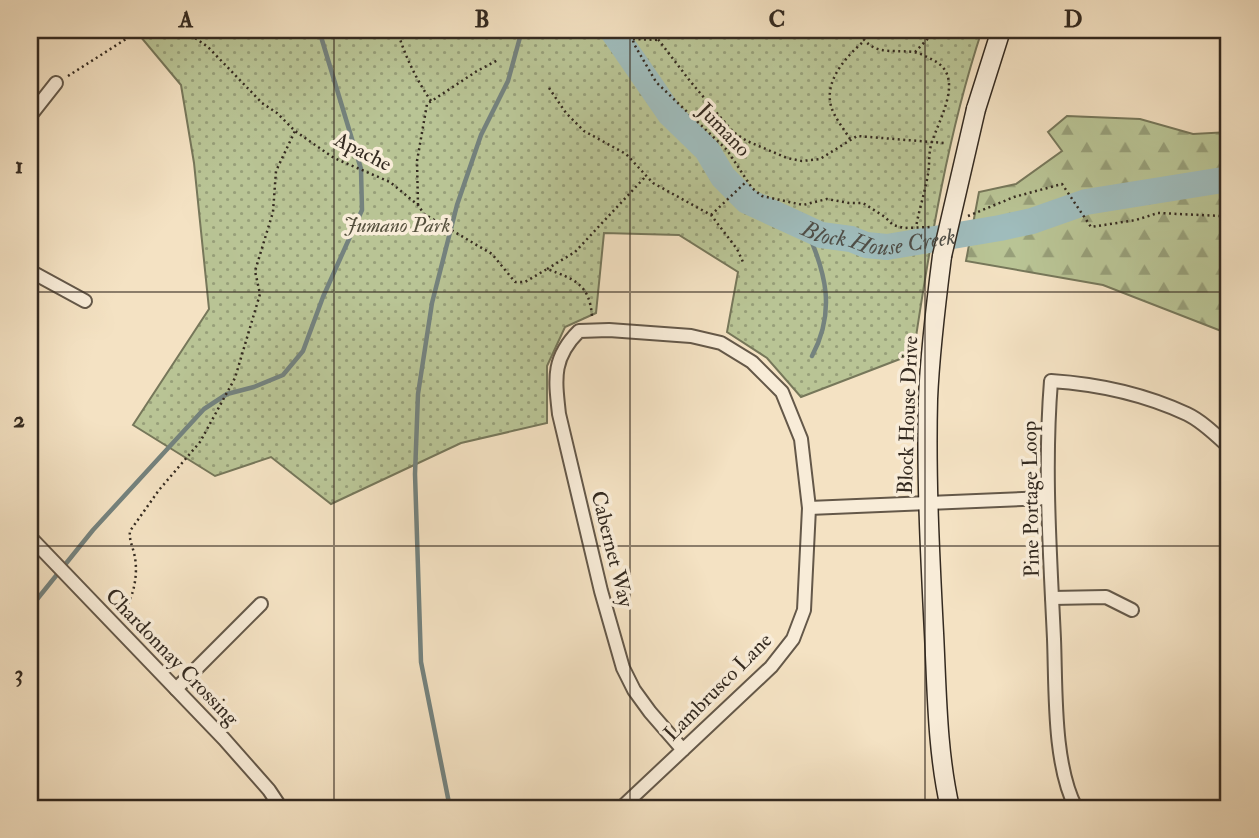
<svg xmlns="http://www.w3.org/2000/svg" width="1259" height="838" viewBox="0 0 1259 838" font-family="'IM FELL Double Pica',serif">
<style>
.forest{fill:url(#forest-firs);stroke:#76775a;stroke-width:2}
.park{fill:url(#park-dots);stroke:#76775a;stroke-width:2}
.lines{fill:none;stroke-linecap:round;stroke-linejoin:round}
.stream{stroke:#74827e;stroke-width:4.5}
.river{stroke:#9fbcbc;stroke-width:26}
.street-casing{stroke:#645849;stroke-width:16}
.secondary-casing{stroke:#342a20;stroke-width:21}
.path{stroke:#342a20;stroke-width:2.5;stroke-dasharray:2 3.5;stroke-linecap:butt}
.street{stroke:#f8ecd8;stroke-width:12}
.secondary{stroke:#f8ecd8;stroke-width:18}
.secondary-bridge-casing{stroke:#342a20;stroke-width:21;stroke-linecap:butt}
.secondary-bridge{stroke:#f8ecd8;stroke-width:18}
.grid{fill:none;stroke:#342a20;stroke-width:2;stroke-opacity:0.55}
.labels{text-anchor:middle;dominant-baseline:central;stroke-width:7;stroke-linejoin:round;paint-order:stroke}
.street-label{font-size:21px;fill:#342a20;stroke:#f8ecd8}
.park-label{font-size:21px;font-style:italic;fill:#55503d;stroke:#f8ecd8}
.water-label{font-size:23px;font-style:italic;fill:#4f4e47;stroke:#f8ecd8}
.neatline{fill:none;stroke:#342a20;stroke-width:2.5}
.grid-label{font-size:23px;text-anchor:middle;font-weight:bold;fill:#342a20}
</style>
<defs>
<pattern id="forest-firs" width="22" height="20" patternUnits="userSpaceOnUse" patternTransform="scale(1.75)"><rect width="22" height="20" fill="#b9c495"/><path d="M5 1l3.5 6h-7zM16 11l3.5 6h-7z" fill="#979f79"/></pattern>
<pattern id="park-dots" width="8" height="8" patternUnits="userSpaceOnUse" patternTransform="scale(1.75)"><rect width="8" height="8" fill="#b9c495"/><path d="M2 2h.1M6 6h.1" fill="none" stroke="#979f79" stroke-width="1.8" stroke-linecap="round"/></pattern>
</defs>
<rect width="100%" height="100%" fill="#f4e2c3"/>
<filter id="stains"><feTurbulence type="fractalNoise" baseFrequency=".00286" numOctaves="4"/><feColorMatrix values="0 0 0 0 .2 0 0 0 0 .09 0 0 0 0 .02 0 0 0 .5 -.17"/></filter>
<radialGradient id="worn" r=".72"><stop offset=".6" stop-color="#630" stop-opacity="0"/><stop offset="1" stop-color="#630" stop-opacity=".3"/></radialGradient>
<path class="forest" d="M 1067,116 L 1140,119 L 1193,134 L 1229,132 L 1229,334 L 1103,285 L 966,261 L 979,192 L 1016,184 L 1062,151 L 1048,132 Z"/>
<path class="park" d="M 135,30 L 982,30 C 948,133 930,243 914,350 L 900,359 L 801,397 L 767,358 L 727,332 L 738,272 L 679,235 L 604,233 L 596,313 L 565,327 L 547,366 L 547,423 L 461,443 L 331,504 L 271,457 L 215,476 L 133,425 L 209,309 L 194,163 L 181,85 Z"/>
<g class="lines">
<g class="stream">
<path d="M 806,228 C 826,273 836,311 812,356"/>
<path d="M 30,608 L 93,530 L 204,409 L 227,394 L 254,387 L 283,375 L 303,351 L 323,297 L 362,210 L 361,169 L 319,30"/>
<path d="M 450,808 L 421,662 L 415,474 L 418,394 L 432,303 L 457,205 L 481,135 L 508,81 L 522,30"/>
</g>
<path class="river" id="s1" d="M 612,30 L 670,114 L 707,150 L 723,177 L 747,201 L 821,235 L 851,239 L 866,245 L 887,247 L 1000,228 L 1032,221 L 1086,202 L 1229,179"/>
<g class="street-casing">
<g id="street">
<path d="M 30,116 L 56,83"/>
<path d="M 30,271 L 85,301"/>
<path d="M 809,508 L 1047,498"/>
<path d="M 30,537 L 224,739 L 269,790 L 281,808"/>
<path d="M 1052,598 L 1106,597 L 1132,610"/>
<path d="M 176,689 L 261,604"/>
<path d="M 621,808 L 771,667 L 793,639 L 804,610 L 809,508 L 801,439 L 782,392 L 752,362 L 721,343 L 691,336 L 609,330 L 579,331 C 552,358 555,378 559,414 L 601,591 L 623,668 L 634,690 L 650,712 L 683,750"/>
<path d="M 1076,808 C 1053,764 1056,689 1054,639 C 1050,553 1044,468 1051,381 C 1097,384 1144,394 1187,414 C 1202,421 1217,436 1229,447"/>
</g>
</g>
<g class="secondary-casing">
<g id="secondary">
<path d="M 976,109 L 1001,30"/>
<path d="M 942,256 C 936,303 930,351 928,399 C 926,477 930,555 934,633 C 937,692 937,751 950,808"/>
</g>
</g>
<g class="path">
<path d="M 170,30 L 185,31 L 208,47 L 262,103 L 277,113 L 295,131 L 334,158 L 390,182 L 418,205 L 424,214 L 492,254 L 515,282 L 525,282 L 547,269 C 574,279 590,284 592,317"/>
<path d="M 397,30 C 405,56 416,79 431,101"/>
<path d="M 630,30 L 634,44 L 656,82 L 727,150 L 752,188 L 762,196 L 803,205 L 827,199 L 849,203 L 863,203 L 885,217 L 893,225 L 904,228 L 932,227"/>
<path d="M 653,30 L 654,34 L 690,81 L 733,132 L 747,141 L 787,158 L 802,161 L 820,159 L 857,136 L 944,143"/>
<path d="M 857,30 C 873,57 888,49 913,52 C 920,53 927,57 933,60 C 966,76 939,119 932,142 C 928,153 930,164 928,174 C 925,192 919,210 916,227"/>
<path d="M 633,39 L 660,40"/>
<path d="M 915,52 L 936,30"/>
<path d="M 68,76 L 137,32 L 150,30"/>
<path d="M 549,88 L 566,113 L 584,131 L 626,154 L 653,183 L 711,215 L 737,249 L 743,262"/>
<path d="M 850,139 C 844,129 834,117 831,106 C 824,80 847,56 864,41"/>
<path d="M 418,205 L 417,161 L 427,104 L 477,71 L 498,60"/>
<path d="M 711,215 L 747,181"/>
<path d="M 968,216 L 1014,197 L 1062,184 L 1091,227 L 1136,220 L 1158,213 L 1221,216 L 1229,220"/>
<path d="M 547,269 L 575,252 L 646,176"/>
<path d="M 123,614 C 134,596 139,573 134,553 C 132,545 129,539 130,531 L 159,490 L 200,442 L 235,378 L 260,294 L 255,271 L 273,212 L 276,171 L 295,131"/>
</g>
<use href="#street" class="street"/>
<use href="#secondary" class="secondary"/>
<g class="secondary-bridge-casing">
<path id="secondary-bridge" d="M 942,256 L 976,109"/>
</g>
<use href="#secondary-bridge" class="secondary-bridge"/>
</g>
<path class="grid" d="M 334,30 L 334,808M 630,30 L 630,808M 925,30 L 925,808M 30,292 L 1229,292M 30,546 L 1229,546"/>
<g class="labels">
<g class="street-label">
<text transform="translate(724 130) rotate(46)">Jumano</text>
<text transform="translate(363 152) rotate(27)">Apache</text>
<text transform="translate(908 415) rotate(-88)">Block House Drive</text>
<text transform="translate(1031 499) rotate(-91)">Pine Portage Loop</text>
<text transform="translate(612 549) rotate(76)">Cabernet Way</text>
<text transform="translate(172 657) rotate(46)">Chardonnay Crossing</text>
<text transform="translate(718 687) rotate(-45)">Lambrusco Lane</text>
</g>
<g class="park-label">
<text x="397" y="225">Jumano Park</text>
</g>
<g class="water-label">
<text stroke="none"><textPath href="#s1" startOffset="359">Block House Creek</textPath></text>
</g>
</g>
<rect width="1259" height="838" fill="none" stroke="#f4e2c3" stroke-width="77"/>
<rect x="38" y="38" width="1182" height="762" class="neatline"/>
<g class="grid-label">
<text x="186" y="27">A</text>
<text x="482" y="27">B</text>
<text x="777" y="27">C</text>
<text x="1073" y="27">D</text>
<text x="19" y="173">1</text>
<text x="19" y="427">2</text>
<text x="19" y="681">3</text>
</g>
<rect width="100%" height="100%" filter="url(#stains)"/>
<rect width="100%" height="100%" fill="url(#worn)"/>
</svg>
